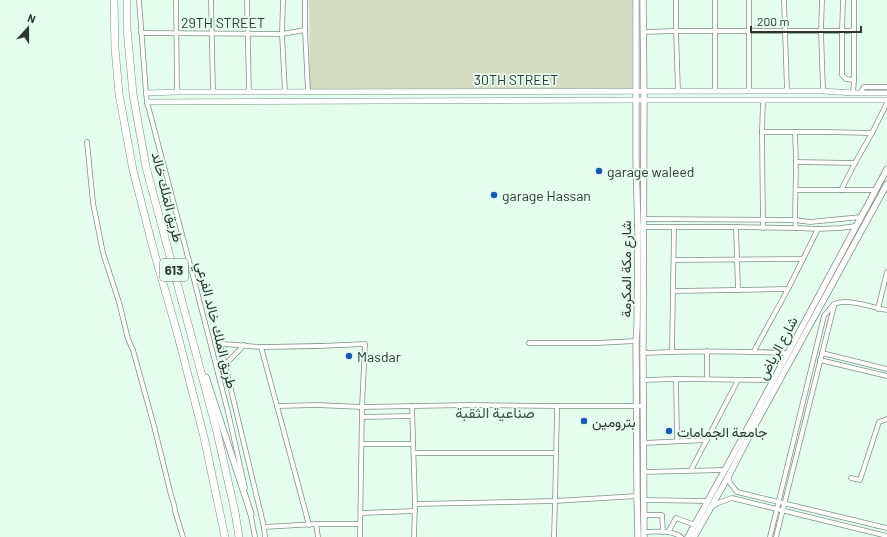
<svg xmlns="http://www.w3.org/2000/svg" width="887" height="537" viewBox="0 0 887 537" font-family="Barlow,Vazirmatn,sans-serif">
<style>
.green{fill:#d3dbc1}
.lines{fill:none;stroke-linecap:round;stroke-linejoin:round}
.minor-casing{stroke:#7b9185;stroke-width:5.5}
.tertiary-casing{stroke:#7b9185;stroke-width:6}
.secondary-casing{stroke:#7b9185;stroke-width:7}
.motorway-casing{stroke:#7b9185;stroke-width:8}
.minor{stroke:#fff;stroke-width:4}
.tertiary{stroke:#fff;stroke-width:5}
.secondary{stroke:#fff;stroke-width:5.5}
.motorway{stroke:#fff;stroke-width:7}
.poi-dot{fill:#1558c3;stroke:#e5fdef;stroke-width:1.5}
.labels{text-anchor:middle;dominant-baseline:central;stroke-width:3.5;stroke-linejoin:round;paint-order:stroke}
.shield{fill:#e5fdef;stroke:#64726a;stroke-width:1}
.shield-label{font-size:13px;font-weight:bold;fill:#2d3631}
.street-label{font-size:14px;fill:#2d3631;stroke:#e5fdef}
.poi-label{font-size:14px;fill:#2d3631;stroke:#e5fdef;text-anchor:start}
.neighbourhood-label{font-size:15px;fill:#3e5247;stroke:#e5fdef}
</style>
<rect width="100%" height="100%" fill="#e5fdef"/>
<path class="green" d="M 309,0 L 632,0 L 632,88 L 310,89 Z"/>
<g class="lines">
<g class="minor-casing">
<g id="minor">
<path d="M 139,0 L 146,93 L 147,102 L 193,276 L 228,412 L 245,488"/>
<path d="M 176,0 L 177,92"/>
<path d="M 211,0 L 213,92"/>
<path d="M 247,0 L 249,92"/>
<path d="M 283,0 L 282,34 L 285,92"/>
<path d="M 305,0 L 305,30 L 308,92"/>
<path d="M 676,0 L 676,31 L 678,91"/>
<path d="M 715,0 L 715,91"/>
<path d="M 749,0 L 749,91"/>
<path d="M 784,0 L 787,91"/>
<path d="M 822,0 L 821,31 L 823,91"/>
<path d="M 843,0 L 842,31 L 842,75 L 846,79 L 854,80"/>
<path d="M 643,32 L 676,31 L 848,31 L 854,30"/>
<path d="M 141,33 L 282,34 L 305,30"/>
<path d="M 853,93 L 854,80 L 854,0"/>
<path d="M 860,93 L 864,87 L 887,87"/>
<path d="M 762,132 L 825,132 L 872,133"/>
<path d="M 795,132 L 796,162 L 795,220 L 796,228"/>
<path d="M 87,142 L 93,203 L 103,253 L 119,302 L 128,339 L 133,350 L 154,426 L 171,495 C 172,498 175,508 175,511 L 183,537"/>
<path d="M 796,162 L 855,163"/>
<path d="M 796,190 L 876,190"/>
<path d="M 841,190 L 855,163 L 872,133 L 887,103"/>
<path d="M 643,219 L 795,220 L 810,222 L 861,217"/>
<path d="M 637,226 L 643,227 L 736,227 L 796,228 L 818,229 L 840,228 L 856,226"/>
<path d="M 736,227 L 738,290"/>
<path d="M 763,228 L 762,132 L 763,100"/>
<path d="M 674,260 L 803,259"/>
<path d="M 674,291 L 788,289"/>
<path d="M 878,309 L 887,272"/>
<path d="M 529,343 L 597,343 L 636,341"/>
<path d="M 261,347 L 277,406 L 309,525"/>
<path d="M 672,351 L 674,227"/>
<path d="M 754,351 L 788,289 L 818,229"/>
<path d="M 643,353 C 691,351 739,351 788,353"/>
<path d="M 822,353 L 887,369"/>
<path d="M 820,360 L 887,376"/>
<path d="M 225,365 L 244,345"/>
<path d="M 676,379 L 677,440"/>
<path d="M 707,379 L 707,351"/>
<path d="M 643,380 L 676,379 L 773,380"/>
<path d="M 277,406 L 317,405 L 362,407 L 469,405 L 557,406"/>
<path d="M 412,406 L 415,504 L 414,537"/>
<path d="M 362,417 L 412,416"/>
<path d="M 643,443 L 707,440"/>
<path d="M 362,444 L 413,444"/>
<path d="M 414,453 L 556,453"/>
<path d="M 691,470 L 738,380"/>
<path d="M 643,472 L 725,470"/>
<path d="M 728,477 L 730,483 L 737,492 L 887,528"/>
<path d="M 851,478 L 860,480 L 879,422 L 887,419"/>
<path d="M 637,496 L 555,501 L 557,412 L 557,406 L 643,406"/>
<path d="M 643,500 L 708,501"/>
<path d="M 415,504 L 555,501 L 554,537"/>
<path d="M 712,507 L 718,503 L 732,498 L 887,536"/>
<path d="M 250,512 L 255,537"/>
<path d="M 361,513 L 415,511"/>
<path d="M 643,515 L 662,515 L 663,532"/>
<path d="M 316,524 L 318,537"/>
<path d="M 264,527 L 316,524 L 360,524"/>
<path d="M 644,532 C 656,532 670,529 681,537"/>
<path d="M 668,532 L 676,518 L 695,525"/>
<path d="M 265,537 L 264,527 L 220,344 C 235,344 249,347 263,347 C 297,347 331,346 365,344 L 362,407 L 360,537"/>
<path d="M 770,537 L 824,316 L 834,304 C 837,303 840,302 843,302 C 858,301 873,308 887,310"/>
<path d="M 776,537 L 834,306"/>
</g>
</g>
<g class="tertiary-casing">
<g id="tertiary">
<path d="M 146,93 L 177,92 L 823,91 L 853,93 L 887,93"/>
<path d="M 147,102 L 636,100 L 887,100"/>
</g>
</g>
<g class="secondary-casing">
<g id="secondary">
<path d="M 636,0 L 636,161 L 638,234 L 637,327 L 636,341 L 637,496 L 638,537"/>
<path d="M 643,0 L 644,100 L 643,353 L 644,537"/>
<path d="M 206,377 L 251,514"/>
<path d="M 688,537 L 732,457 L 887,169"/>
<path d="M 694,537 L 728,477 L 754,427 L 887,184"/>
</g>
</g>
<g class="motorway-casing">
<g id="motorway">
<path d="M 114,0 L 115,48 L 119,94 L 133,170 L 153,248 L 177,332 L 204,437 L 225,537"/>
<path d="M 127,0 L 127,29 L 133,94 L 146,167 L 217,432 L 235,512 L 239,537"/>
</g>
</g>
<use href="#minor" class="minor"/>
<use href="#tertiary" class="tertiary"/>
<use href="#secondary" class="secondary"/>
<use href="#motorway" class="motorway"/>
</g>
<g class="poi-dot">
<circle cx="599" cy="171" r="4"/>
<circle cx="494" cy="195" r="4"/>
<circle cx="349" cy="356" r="4"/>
<circle cx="584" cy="421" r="4"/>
<circle cx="669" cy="431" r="4"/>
</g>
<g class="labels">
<rect class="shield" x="160" y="259" width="28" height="22" rx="3"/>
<g class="shield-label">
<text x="174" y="270">613</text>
</g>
<g class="street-label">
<text x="223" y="22">29TH STREET</text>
<text x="516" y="79">30TH STREET</text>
<text transform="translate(168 197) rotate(76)">طريق الملك خالد</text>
<text transform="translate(625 269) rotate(-90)">شارع مكة المكرمة</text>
<text transform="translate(217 325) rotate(76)">طريق الملك خالد الفرعي</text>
<text transform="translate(777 348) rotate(-62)">شارع الرياض</text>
</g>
<g class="poi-label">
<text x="607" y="171">garage waleed</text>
<text x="502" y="195">garage Hassan</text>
<text x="357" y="356">Masdar</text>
<text x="592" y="421">بترومين</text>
<text x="677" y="431">جامعة الجمامات</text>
</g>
<g class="neighbourhood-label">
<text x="495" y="412">صناعية الثقبة</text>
</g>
</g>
<g transform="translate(28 28) rotate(21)" stroke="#e5fdef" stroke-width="3" paint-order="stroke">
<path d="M0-3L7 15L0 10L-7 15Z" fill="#2d3631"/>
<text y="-6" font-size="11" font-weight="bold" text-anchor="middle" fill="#2d3631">N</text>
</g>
<path d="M751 26v6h110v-6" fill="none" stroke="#2d3631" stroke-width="2"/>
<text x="757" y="26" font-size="12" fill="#2d3631" stroke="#e5fdef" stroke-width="3" paint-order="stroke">200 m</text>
</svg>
